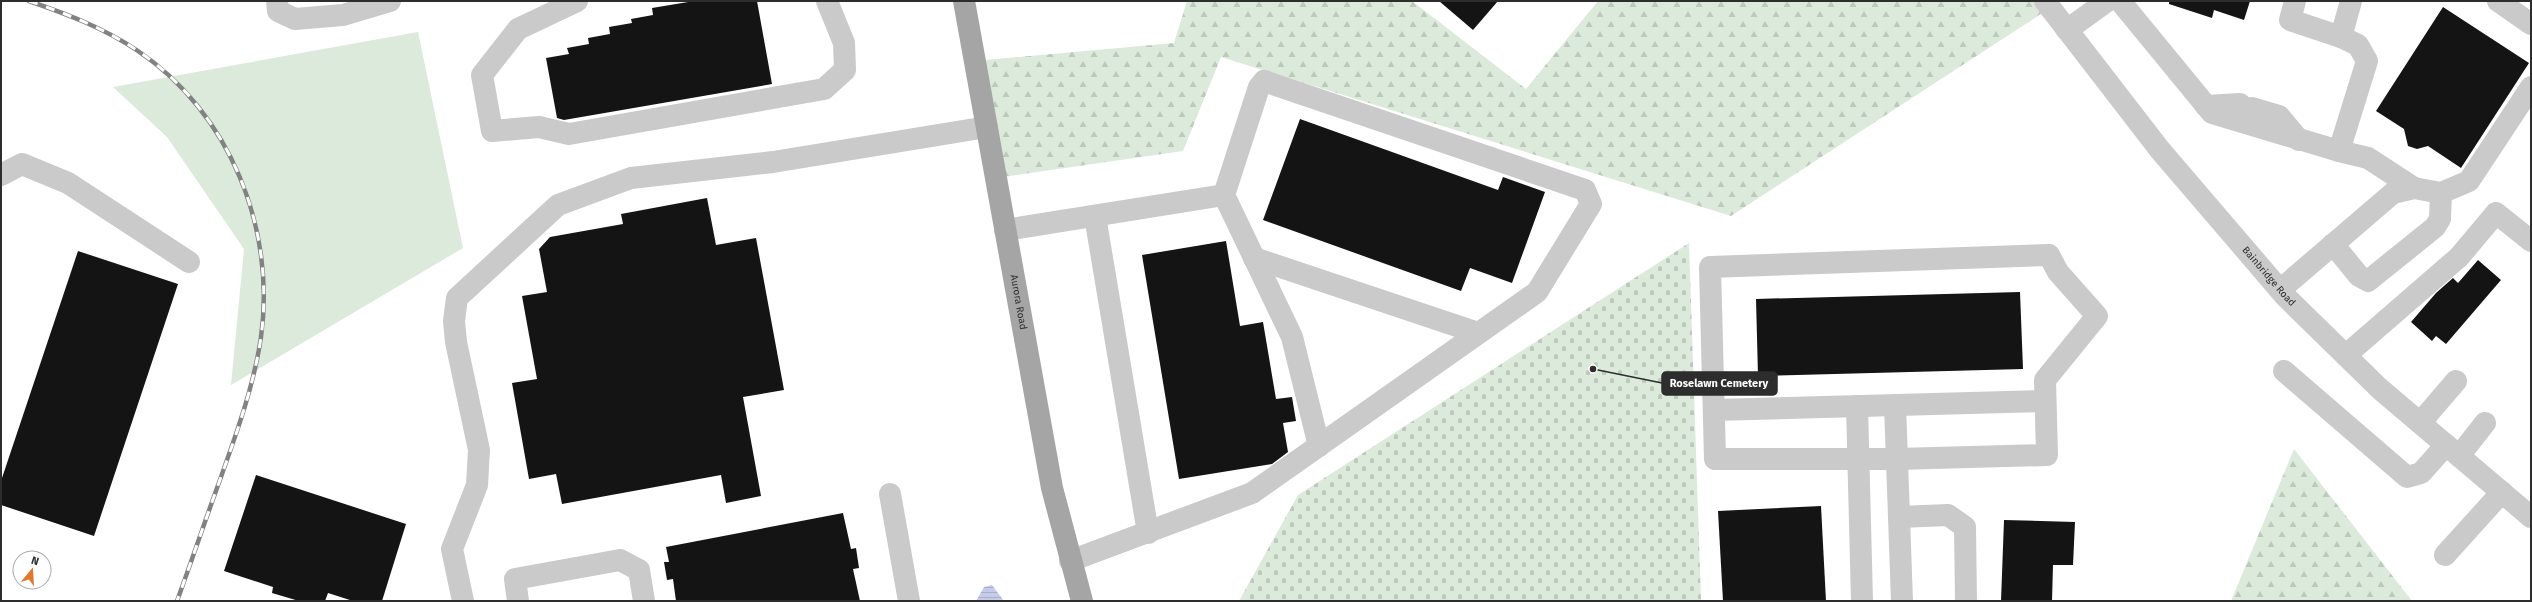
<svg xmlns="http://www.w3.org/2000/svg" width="2532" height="602" viewBox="0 0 2532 602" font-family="'Fira Sans',sans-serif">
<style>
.green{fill:#dbeada}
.forest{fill:url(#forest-firs)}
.cemetery{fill:url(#cemetery-stones)}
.water{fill:url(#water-rules)}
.building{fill:#141414}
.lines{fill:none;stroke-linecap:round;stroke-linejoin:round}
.minor{stroke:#cacaca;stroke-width:22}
.major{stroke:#a5a5a5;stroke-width:22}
.rail-casing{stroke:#828282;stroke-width:4.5}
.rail{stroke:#fff;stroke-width:3;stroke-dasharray:9;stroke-linecap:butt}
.labels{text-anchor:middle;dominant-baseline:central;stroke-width:4;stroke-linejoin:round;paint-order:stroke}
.street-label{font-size:10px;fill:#2d2d2d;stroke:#fff}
.leader{fill:none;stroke:#2d2d2d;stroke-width:1.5}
.callout-dot{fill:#2d2d2d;stroke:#fff;stroke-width:1.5}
.callout{fill:#2d2d2d;stroke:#2d2d2d;stroke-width:1.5}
.callout-label{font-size:11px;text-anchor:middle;font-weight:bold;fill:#fff}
</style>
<defs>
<pattern id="forest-firs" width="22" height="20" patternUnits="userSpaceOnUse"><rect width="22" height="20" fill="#dbeada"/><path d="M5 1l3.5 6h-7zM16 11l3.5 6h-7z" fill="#bcc9bb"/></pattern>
<pattern id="cemetery-stones" width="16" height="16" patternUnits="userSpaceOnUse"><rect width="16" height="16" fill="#dbeada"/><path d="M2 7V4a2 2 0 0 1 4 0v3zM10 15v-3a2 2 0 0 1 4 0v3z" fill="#bcc9bb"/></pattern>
<pattern id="water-rules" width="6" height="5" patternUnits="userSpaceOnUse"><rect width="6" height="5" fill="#c6cbea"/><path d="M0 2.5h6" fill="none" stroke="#aaafc9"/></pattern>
</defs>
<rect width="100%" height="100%" fill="#fff"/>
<path class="green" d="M 418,32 L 463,248 L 231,385 L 244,249 L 167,137 L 113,87 Z"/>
<g class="forest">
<path d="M 1187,1 L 1412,1 L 1526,89 L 1598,1 L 2045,1 L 2050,8 L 1731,216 L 1221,57 L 1183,151 L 996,178 L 975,61 L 1174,43 Z"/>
<path d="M 2294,449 L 2412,601 L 2231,601 Z"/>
</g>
<path class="cemetery" d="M 1689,243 L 1701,601 L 1239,601 L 1298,495 Z"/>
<path class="water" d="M 992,585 L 1004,601 L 976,601 L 984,587 Z"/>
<g class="building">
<path d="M 694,1 L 757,1 L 772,84 L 564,120 L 557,118 L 546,58 L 569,54 L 567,48 L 589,44 L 588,38 L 610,34 L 609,27 L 632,23 L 631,19 L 653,15 L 652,8 Z"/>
<path d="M 1439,1 L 1498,1 L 1473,30 Z"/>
<path d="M 2169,1 L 2250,1 L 2244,20 L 2214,10 L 2212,18 L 2169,4 Z"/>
<path d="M 2443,7 L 2529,63 L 2461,168 L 2428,146 L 2417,149 L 2408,146 L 2404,129 L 2376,111 Z"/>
<path d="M 1300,119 L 1498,190 L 1503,177 L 1545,192 L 1512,283 L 1470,268 L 1461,291 L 1263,220 Z"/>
<path d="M 707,198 L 716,245 L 756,238 L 784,390 L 743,397 L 761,496 L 726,503 L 721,475 L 562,504 L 556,474 L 529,479 L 512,383 L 537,379 L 522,296 L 547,292 L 539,249 L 550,237 L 623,224 L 621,214 Z"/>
<path d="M 1226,241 L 1240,326 L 1263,322 L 1276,399 L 1292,397 L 1296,421 L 1283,423 L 1288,452 L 1272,464 L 1179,479 L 1142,255 Z"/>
<path d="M 78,251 L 178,284 L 94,536 L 1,505 L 1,481 Z"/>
<path d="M 2478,260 L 2501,280 L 2446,344 L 2436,336 L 2432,341 L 2411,322 L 2436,293 L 2453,278 L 2458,283 Z"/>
<path d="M 2020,292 L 2023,369 L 1758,376 L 1756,299 Z"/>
<path d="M 256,475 L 406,524 L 382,601 L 353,601 L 328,593 L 325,601 L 299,601 L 272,593 L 273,587 L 224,571 Z"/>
<path d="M 1821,506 L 1826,601 L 1723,601 L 1718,511 Z"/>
<path d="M 843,513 L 851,549 L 856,548 L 859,568 L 853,569 L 860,601 L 676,601 L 673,579 L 667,580 L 664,562 L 669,562 L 666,547 Z"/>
<path d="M 2004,520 L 2075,522 L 2073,565 L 2053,565 L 2052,601 L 2001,601 Z"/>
</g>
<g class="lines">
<g class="minor">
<path d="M 277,1 L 278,11 L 295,19 L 343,15 L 390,1"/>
<path d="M 577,1 L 518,29 L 482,75 L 492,131 L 539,127 L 569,134 L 824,89 L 845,70 L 844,43 L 827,1"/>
<path id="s1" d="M 2045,1 L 2160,150 L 2286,297 L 2380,389 L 2531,517"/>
<path d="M 2120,1 L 2212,113 L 2339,151 L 2367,61 L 2358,45 L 2341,37"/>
<path d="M 2295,1 L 2290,20 L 2341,37 L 2351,1"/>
<path d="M 2498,1 L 2531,24"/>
<path d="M 2067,30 L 2107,1"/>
<path d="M 2206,106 L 2240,104"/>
<path d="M 2252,108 L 2279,116 L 2299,140"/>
<path d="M 2339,151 L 2368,158 L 2414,188"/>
<path d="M 1,175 L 22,164 L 68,183 L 189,262"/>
<path d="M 1224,195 L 1292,337 L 1319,446"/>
<path d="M 1095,216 L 1148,533"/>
<path d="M 1005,230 L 1224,195 L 1259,87 L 1264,81 L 1585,190 L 1591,204 L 1537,292 L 1252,493 L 1070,561"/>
<path d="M 2333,244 L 2359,276 L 2368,281 L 2435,227 L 2440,219 L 2441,193"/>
<path d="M 2049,255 L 2058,272 L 2097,316 L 2045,380 L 2047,455 L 1897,459 L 1715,459 L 1710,267 Z"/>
<path d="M 1254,258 L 1478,333"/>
<path d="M 2280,290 L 2393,193 L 2414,188 L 2441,193 L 2469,181 L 2531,87"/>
<path d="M 2346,355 L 2459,257 L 2496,213 L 2531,241"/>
<path d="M 2284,371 L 2407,477 L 2421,473 L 2446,445"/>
<path d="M 1895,405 L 1902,601"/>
<path d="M 1857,406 L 1862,601"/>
<path d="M 1714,410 L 2045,401"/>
<path d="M 2420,423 L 2456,381"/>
<path d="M 2459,456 L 2485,423"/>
<path d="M 890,494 L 909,601"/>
<path d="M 1899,517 L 1948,515 L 1965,527 L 1966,601"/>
<path d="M 2445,555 L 2502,492"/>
<path d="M 463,601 L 452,549 L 477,485 L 479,450 L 456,342 L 454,321 L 457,298 L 558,205 L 631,178 L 773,162 L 987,127"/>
<path d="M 518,601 L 515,579 L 620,560 L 639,570 L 644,601"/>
</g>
<path class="major" id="s2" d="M 964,1 L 1052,488 L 1082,601"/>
<g class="rail-casing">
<path id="rail" d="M 29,1 C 67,14 104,28 138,51 C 230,113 276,229 261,337 C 254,385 237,432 221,477 C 206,518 192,560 177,601"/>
</g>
<use href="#rail" class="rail"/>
</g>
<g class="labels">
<g class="street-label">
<text stroke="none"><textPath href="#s1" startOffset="355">Bainbridge Road</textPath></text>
<text stroke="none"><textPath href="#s2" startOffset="306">Aurora Road</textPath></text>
</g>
</g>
<path class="leader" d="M1593 369L1662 383"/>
<circle class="callout-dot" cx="1593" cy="369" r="4"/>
<rect class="callout" x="1662" y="372" width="115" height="23" rx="4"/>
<g class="callout-label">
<text x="1719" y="387">Roselawn Cemetery</text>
</g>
<rect width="2532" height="602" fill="none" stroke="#2d2d2d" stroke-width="4"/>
<g transform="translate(32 570) rotate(18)"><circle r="19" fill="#ffffff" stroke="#ababab"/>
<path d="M0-3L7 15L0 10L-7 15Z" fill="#e27830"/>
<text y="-6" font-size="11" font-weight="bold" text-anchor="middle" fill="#2d2d2d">N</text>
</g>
</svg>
